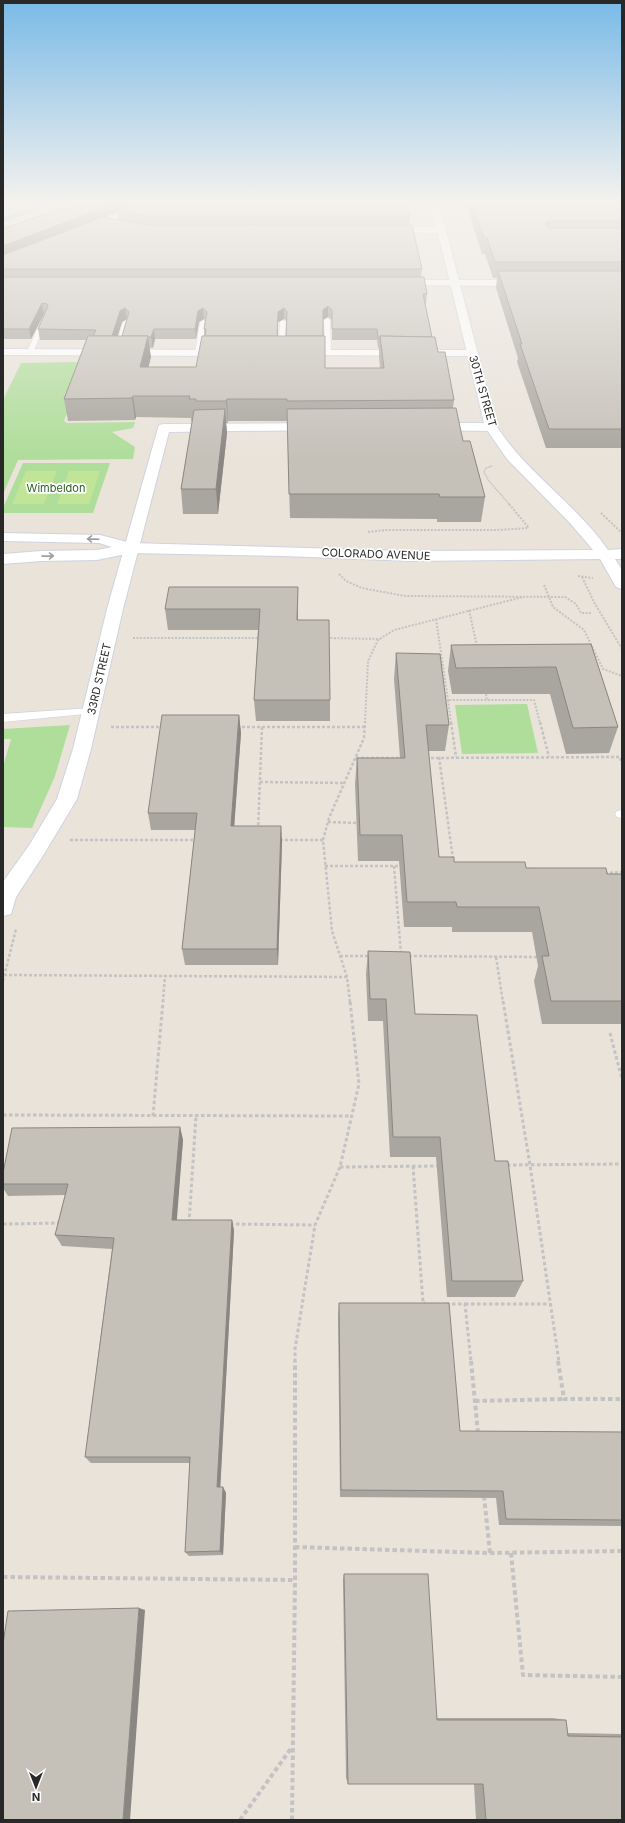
<svg xmlns="http://www.w3.org/2000/svg" width="625" height="1823" viewBox="0 0 625 1823" font-family="Inter,sans-serif">
<style>
.green{fill:#afdd9a}
.pitch{fill:#c1e496}
.lines{fill:none;stroke-linecap:round;stroke-linejoin:round}
.stream{stroke:#73c4e6;stroke-width:4}
.lane-casing{stroke:#d0d2e0;stroke-width:1}
.street-casing{stroke:#d0d2e0;stroke-width:2}
.secondary-casing{stroke:#d0d2e0;stroke-width:2}
.path-far4{stroke:#c3c3c3;stroke-width:1.5;stroke-dasharray:1.5 1;stroke-linecap:butt}
.path-far3{stroke:#c3c3c3;stroke-width:2;stroke-dasharray:2 1.5;stroke-linecap:butt}
.path-far2{stroke:#c3c3c3;stroke-width:2.5;stroke-dasharray:3 2;stroke-linecap:butt}
.path-far1{stroke:#c3c3c3;stroke-width:3;stroke-dasharray:3.5 2.5;stroke-linecap:butt}
.path{stroke:#c3c3c3;stroke-width:4;stroke-dasharray:4.5 3;stroke-linecap:butt}
.lane{fill:#fff;fill-rule:evenodd}
.street{fill:#fff;fill-rule:evenodd}
.secondary{fill:#fff;fill-rule:evenodd}
.wall{fill:#a9a69f;fill-rule:evenodd}
.shaded-wall{fill:#8a8782}
.building{fill:#c5c1b9;stroke:#8a8782}
.oneway{stroke:#9e9e9e}
.labels{text-anchor:middle;dominant-baseline:central;stroke-width:3.5;stroke-linejoin:round;paint-order:stroke}
.far-street-label{font-size:11px;fill:#282828;stroke:#fff}
.far-park-label{font-size:11px;fill:#295f1e;stroke:#fff}
</style>
<rect width="100%" height="100%" fill="#e9e3da"/>
<g class="green">
<path d="M 76,362 L 84,368 L 64,421 L 67,423 L 135,422 L 133,428 L 112,432 L 135,447 L 133,459 L 18,460 L 3,494 L 3,400 L 21,363 Z"/>
<path d="M 23,463 L 110,463 L 93,513 L 3,513 L 3,508 Z"/>
<path d="M 527,704 L 538,753 L 462,754 L 455,705 Z"/>
<path d="M 70,725 L 55,776 L 32,828 L 3,827 L 3,767 L 11,739 L 3,739 L 3,729 Z"/>
</g>
<g class="pitch">
<path d="M 26,471 L 57,471 L 44,504 L 12,504 Z"/>
<path d="M 69,471 L 100,471 L 89,504 L 57,504 Z"/>
</g>
<g class="lines">
<path class="stream" d="M 3,220 L 51,204"/>
<g class="lane-casing">
<g id="lane">
<path d="M 45,316 L 48,318 L 33,352 L 28,353 L 27,352 L 42,318 Z"/>
<path d="M 327,318 L 330,320 L 331,353 L 328,355 L 325,353 L 324,320 Z"/>
<path d="M 126,320 L 129,322 L 120,352 L 115,353 L 114,352 L 123,322 Z"/>
<path d="M 203,320 L 206,322 L 201,353 L 198,355 L 195,353 L 200,322 Z"/>
<path d="M 283,320 L 286,322 L 284,353 L 281,355 L 278,353 L 280,322 Z"/>
<path d="M 91,708 L 96,711 L 95,713 L 3,722 L 3,714 Z"/>
<path d="M 622,810 L 622,818 L 617,817 L 615,814 L 617,811 Z"/>
</g>
</g>
<g class="street-casing">
<g id="street">
<path d="M 142,204 L 154,204 L 87,231 L 84,232 L 79,229 L 81,227 Z"/>
<path d="M 383,227 L 441,227 L 446,230 L 441,233 L 380,232 L 378,230 L 380,228 Z"/>
<path d="M 395,280 L 527,280 L 532,283 L 527,286 L 391,285 L 390,283 L 391,281 Z"/>
<path d="M 3,349 L 228,350 L 234,353 L 228,356 L 3,355 Z"/>
<path d="M 294,350 L 472,350 L 478,353 L 472,356 L 290,355 L 288,353 L 290,351 Z"/>
<path d="M 318,423 L 323,424 L 324,427 L 323,430 L 169,432 L 123,609 L 91,749 L 77,799 L 44,854 L 16,897 L 11,914 L 3,916 L 3,882 L 30,844 L 57,799 L 73,749 L 107,609 L 158,428 L 159,425 L 164,424 Z"/>
<path d="M 430,423 L 491,423 L 496,424 L 497,427 L 496,430 L 491,431 L 425,430 L 424,427 L 425,424 Z"/>
</g>
</g>
<g class="secondary-casing">
<path id="secondary" d="M 431,204 L 439,204 L 497,427 C 528,474 576,504 608,550 L 622,549 L 622,559 L 615,559 L 622,570 L 622,589 L 616,587 L 600,559 L 413,561 L 282,556 L 131,553 L 97,560 L 41,561 L 3,564 L 3,554 L 41,551 L 97,550 L 112,547 L 99,543 L 3,541 L 3,533 L 100,535 L 131,543 L 413,551 L 593,550 L 570,523 L 507,459 L 485,427 Z"/>
</g>
<path class="path-far4" d="M 492,466 L 486,468 L 484,472 L 489,481 L 510,505"/>
<g class="path-far3">
<path d="M 509,504 L 529,528"/>
<path d="M 601,513 L 622,533"/>
<path d="M 368,532 L 386,530 L 497,530 L 529,528"/>
<path d="M 339,574 L 346,581 L 362,588 L 405,596 L 565,597 L 576,604 L 581,613 L 591,613"/>
<path d="M 578,576 L 593,578"/>
<path d="M 582,577 L 595,604 L 622,649"/>
<path d="M 544,585 L 553,607 L 584,630 L 603,669 L 622,676"/>
<path d="M 469,610 L 477,646"/>
<path d="M 436,619 L 448,700"/>
<path d="M 133,638 L 260,638"/>
<path d="M 327,638 L 380,639"/>
<path d="M 486,694 L 487,700"/>
<path d="M 365,723 L 368,661 L 378,640 L 394,630 L 523,597"/>
<path d="M 451,723 L 448,700 L 534,700 L 540,723"/>
</g>
<g class="path-far2">
<path d="M 451,722 L 456,757"/>
<path d="M 540,722 L 549,757"/>
<path d="M 111,727 L 162,727"/>
<path d="M 237,727 L 365,727"/>
<path d="M 439,757 L 453,859"/>
<path d="M 356,758 L 403,758"/>
<path d="M 426,758 L 620,757 L 622,764"/>
<path d="M 260,782 L 345,783"/>
<path d="M 328,822 L 357,823"/>
<path d="M 258,830 L 262,727"/>
<path d="M 70,840 L 197,840"/>
<path d="M 280,840 L 323,840"/>
<path d="M 325,866 L 402,866"/>
<path d="M 394,866 L 401,954"/>
<path d="M 605,873 L 622,872"/>
<path d="M 340,956 L 370,956"/>
<path d="M 409,956 L 540,957"/>
<path d="M 496,957 L 503,1002"/>
<path d="M 4,975 L 347,977"/>
<path d="M 3,981 L 16,929"/>
<path d="M 163,1002 L 165,975"/>
<path d="M 350,1002 L 347,977 L 332,931 L 323,840 L 329,818 L 364,738 L 365,722"/>
</g>
<g class="path-far1">
<path d="M 503,1001 L 530,1165 L 559,1362"/>
<path d="M 610,1033 L 622,1079"/>
<path d="M 3,1115 L 351,1116"/>
<path d="M 153,1116 L 163,1001"/>
<path d="M 507,1165 L 622,1164"/>
<path d="M 413,1166 L 423,1303 L 425,1303"/>
<path d="M 340,1167 L 440,1166"/>
<path d="M 189,1223 L 196,1116"/>
<path d="M 3,1224 L 61,1223"/>
<path d="M 230,1224 L 315,1225"/>
<path d="M 446,1304 L 465,1304 L 471,1362"/>
<path d="M 465,1304 L 550,1304"/>
<path d="M 295,1362 L 295,1349 L 315,1225 L 340,1167 L 359,1084 L 350,1001"/>
</g>
<g class="path">
<path d="M 471,1361 L 478,1433"/>
<path d="M 558,1361 L 564,1399 L 622,1399"/>
<path d="M 475,1401 L 564,1399"/>
<path d="M 484,1496 L 490,1553"/>
<path d="M 295,1547 L 490,1553 L 622,1551"/>
<path d="M 511,1553 L 523,1675 L 622,1677"/>
<path d="M 3,1577 L 295,1580"/>
<path d="M 240,1820 L 292,1747"/>
<path d="M 292,1820 L 295,1580 L 295,1361"/>
</g>
<use href="#lane" class="lane"/>
<use href="#street" class="street"/>
<use href="#secondary" class="secondary"/>
</g>
<g class="wall">
<path d="M 466,204 L 622,204 L 622,448 L 546,448 L 517,362 L 518,358 L 496,288 L 497,278 L 493,278 L 485,254 L 482,254 Z"/>
<path d="M 66,209 L 410,216 L 409,225 L 422,269 L 421,277 L 427,294 L 426,304 L 425,304 L 432,337 L 438,352 L 454,400 L 453,408 L 463,441 L 485,497 L 481,522 L 437,522 L 437,519 L 290,518 L 287,421 L 228,421 L 228,423 L 226,423 L 227,433 L 218,514 L 183,514 L 181,489 L 192,421 L 191,421 L 191,418 L 136,417 L 135,420 L 68,421 L 64,399 L 86,340 L 40,340 L 38,329 L 45,314 L 44,314 L 31,339 L 3,339 L 3,229 ZM 118,212 L 119,220 L 104,217 ZM 328,317 L 332,320 L 332,340 L 377,340 L 378,348 L 379,348 L 379,357 L 380,368 L 325,368 L 323,320 ZM 127,319 L 122,336 L 117,336 L 122,322 ZM 204,319 L 205,320 L 204,329 L 204,336 L 196,367 L 148,367 L 151,357 L 149,348 L 153,348 L 155,339 L 196,339 L 199,322 ZM 284,319 L 287,321 L 286,336 L 278,336 L 278,322 Z"/>
<path d="M 298,608 L 298,620 L 330,700 L 330,721 L 256,721 L 254,700 L 258,630 L 168,630 L 165,609 Z"/>
<path d="M 591,644 L 618,727 L 609,753 L 566,754 L 550,694 L 452,694 L 448,671 L 451,645 Z"/>
<path d="M 396,653 L 449,725 L 445,751 L 428,751 L 439,857 L 454,862 L 607,874 L 622,874 L 622,1024 L 542,1024 L 534,981 L 538,966 L 532,932 L 452,932 L 452,927 L 404,927 L 399,861 L 358,861 L 355,784 L 357,758 L 400,758 L 394,679 Z"/>
<path d="M 239,715 L 241,733 L 234,826 L 281,826 L 282,843 L 278,965 L 185,965 L 182,949 L 195,830 L 151,830 L 148,813 Z"/>
<path d="M 368,951 L 415,1014 L 495,1161 L 523,1281 L 515,1297 L 447,1297 L 436,1157 L 390,1157 L 383,1021 L 368,1021 L 366,974 Z"/>
<path d="M 180,1127 L 183,1140 L 176,1220 L 232,1220 L 234,1231 L 220,1487 L 223,1487 L 226,1493 L 223,1555 L 189,1556 L 185,1552 L 190,1463 L 91,1463 L 85,1457 L 112,1249 L 62,1246 L 55,1235 L 65,1195 L 8,1196 L 3,1188 L 3,1173 Z"/>
<path d="M 339,1303 L 460,1431 L 622,1432 L 622,1526 L 499,1525 L 496,1498 L 340,1497 L 338,1316 Z"/>
<path d="M 344,1574 L 437,1718 L 553,1718 L 566,1720 L 568,1733 L 622,1734 L 622,1820 L 476,1820 L 474,1784 L 348,1784 L 346,1778 L 343,1579 Z"/>
</g>
<g class="shaded-wall">
<path d="M 113,204 L 138,204 L 118,211 L 118,212 L 3,256 L 3,246 Z"/>
<path d="M 549,221 L 547,236 L 545,224 Z"/>
<path d="M 42,303 L 44,314 L 31,339 L 29,329 Z"/>
<path d="M 328,306 L 328,317 L 322,320 L 323,310 Z"/>
<path d="M 125,308 L 127,319 L 122,322 L 114,348 L 112,337 L 120,311 Z"/>
<path d="M 203,308 L 204,319 L 199,322 L 196,339 L 195,329 L 198,311 Z"/>
<path d="M 284,308 L 284,319 L 278,322 L 277,348 L 277,337 L 278,312 Z"/>
<path d="M 154,329 L 155,339 L 153,348 L 151,337 Z"/>
<path d="M 148,336 L 151,357 L 143,389 L 140,367 Z"/>
<path d="M 133,396 L 136,417 L 135,420 L 132,398 Z"/>
<path d="M 227,399 L 228,421 L 228,423 L 226,401 Z"/>
<path d="M 225,409 L 227,433 L 218,514 L 216,489 Z"/>
<path d="M 298,587 L 298,608 L 297,642 L 297,620 Z"/>
<path d="M 239,715 L 241,733 L 233,843 L 231,826 Z"/>
<path d="M 281,826 L 282,843 L 278,965 L 277,949 Z"/>
<path d="M 180,1127 L 183,1140 L 176,1231 L 172,1220 Z"/>
<path d="M 232,1220 L 234,1231 L 220,1493 L 217,1487 Z"/>
<path d="M 223,1487 L 226,1493 L 223,1555 L 220,1551 Z"/>
<path d="M 139,1608 L 145,1610 L 130,1820 L 123,1820 Z"/>
</g>
<g class="building">
<path d="M 79,204 L 113,204 L 3,246 L 3,229 L 65,207 L 64,210 Z"/>
<path d="M 134,204 L 407,204 L 410,216 L 149,216 L 118,211 Z"/>
<path d="M 472,204 L 622,204 L 622,221 L 549,221 L 545,224 L 549,228 L 622,228 L 622,262 L 495,262 L 487,238 L 484,238 Z"/>
<path d="M 103,217 L 149,225 L 412,225 L 422,269 L 3,269 L 3,255 Z"/>
<path d="M 498,271 L 622,271 L 622,429 L 549,429 L 520,344 L 522,344 Z"/>
<path d="M 3,277 L 424,277 L 427,294 L 423,294 L 432,337 L 380,336 L 380,338 L 378,338 L 377,329 L 332,329 L 332,310 L 328,306 L 323,310 L 323,336 L 286,336 L 287,312 L 284,308 L 278,312 L 277,336 L 205,336 L 206,329 L 204,329 L 207,312 L 203,308 L 198,311 L 195,329 L 154,329 L 151,337 L 148,337 L 148,336 L 122,336 L 129,312 L 125,308 L 120,311 L 112,336 L 93,336 L 96,330 L 38,329 L 48,306 L 47,304 L 42,303 L 29,329 L 3,329 Z"/>
<path d="M 88,336 L 148,336 L 140,367 L 196,367 L 202,336 L 325,336 L 325,368 L 384,368 L 380,336 L 435,337 L 438,352 L 445,352 L 454,400 L 287,401 L 287,399 L 227,399 L 226,401 L 196,401 L 196,399 L 189,399 L 190,396 L 133,396 L 132,398 L 64,399 Z"/>
<path d="M 456,408 L 463,441 L 470,441 L 485,497 L 440,497 L 439,494 L 289,494 L 287,409 Z"/>
<path d="M 225,409 L 216,489 L 181,489 L 194,410 Z"/>
<path d="M 169,587 L 298,587 L 297,620 L 329,620 L 330,700 L 254,700 L 260,609 L 165,609 Z"/>
<path d="M 591,644 L 618,727 L 573,728 L 556,667 L 456,668 L 451,645 Z"/>
<path d="M 396,653 L 440,654 L 449,725 L 426,725 L 439,857 L 454,857 L 454,862 L 525,862 L 526,868 L 606,868 L 607,874 L 622,874 L 622,1001 L 551,1001 L 542,956 L 549,956 L 539,907 L 457,907 L 456,902 L 407,902 L 402,835 L 360,835 L 357,758 L 405,758 Z"/>
<path d="M 162,715 L 239,715 L 231,826 L 281,826 L 277,949 L 182,949 L 197,813 L 148,813 Z"/>
<path d="M 368,951 L 410,952 L 415,1014 L 477,1015 L 495,1161 L 508,1161 L 523,1281 L 452,1281 L 440,1137 L 393,1137 L 386,999 L 370,999 Z"/>
<path d="M 180,1127 L 172,1220 L 232,1220 L 217,1487 L 223,1487 L 220,1551 L 185,1552 L 190,1457 L 85,1457 L 114,1238 L 55,1235 L 68,1184 L 3,1184 L 3,1173 L 12,1128 Z"/>
<path d="M 339,1303 L 449,1303 L 460,1431 L 622,1432 L 622,1520 L 506,1519 L 503,1491 L 341,1490 Z"/>
<path d="M 344,1574 L 428,1574 L 437,1720 L 566,1720 L 568,1736 L 622,1737 L 622,1820 L 486,1820 L 483,1784 L 348,1784 Z"/>
<path d="M 139,1608 L 123,1820 L 3,1820 L 3,1644 L 8,1611 Z"/>
</g>
<defs><path id="oneway-shaft" d="M-6 0H5M1.5-3L5.5 0L1.5 3" fill="none" stroke-width="1.6" stroke-linecap="round" stroke-linejoin="round"/></defs>
<g class="oneway">
<use href="#oneway-shaft" transform="translate(93 539) rotate(-178)"/>
<use href="#oneway-shaft" transform="translate(48 556) rotate(-1)"/>
</g>
<linearGradient id="sky" x2="0" y2="1"><stop stop-color="#79bae7"/><stop offset="0.44" stop-color="#f5f2ee"/><stop offset="1" stop-color="#f5f2ee" stop-opacity="0"/></linearGradient>
<rect width="625" height="459" fill="url(#sky)"/>
<g class="labels">
<g class="far-street-label">
<text transform="translate(483 391) rotate(74)">30TH STREET</text>
<text transform="translate(376 554) rotate(2)">COLORADO AVENUE</text>
<text transform="translate(99 679) rotate(-77)">33RD STREET</text>
</g>
<g class="far-park-label">
<text x="56" y="488">Wimbeldon</text>
</g>
</g>
<rect width="625" height="1823" fill="none" stroke="#282828" stroke-width="8"/>
<g transform="translate(36 1787) rotate(180)" stroke="#ffffff" stroke-width="3" paint-order="stroke">
<path d="M0-3L7 15L0 10L-7 15Z" fill="#282828"/>
<text y="-6" font-size="11" font-weight="bold" text-anchor="middle" fill="#282828">N</text>
</g>
</svg>
